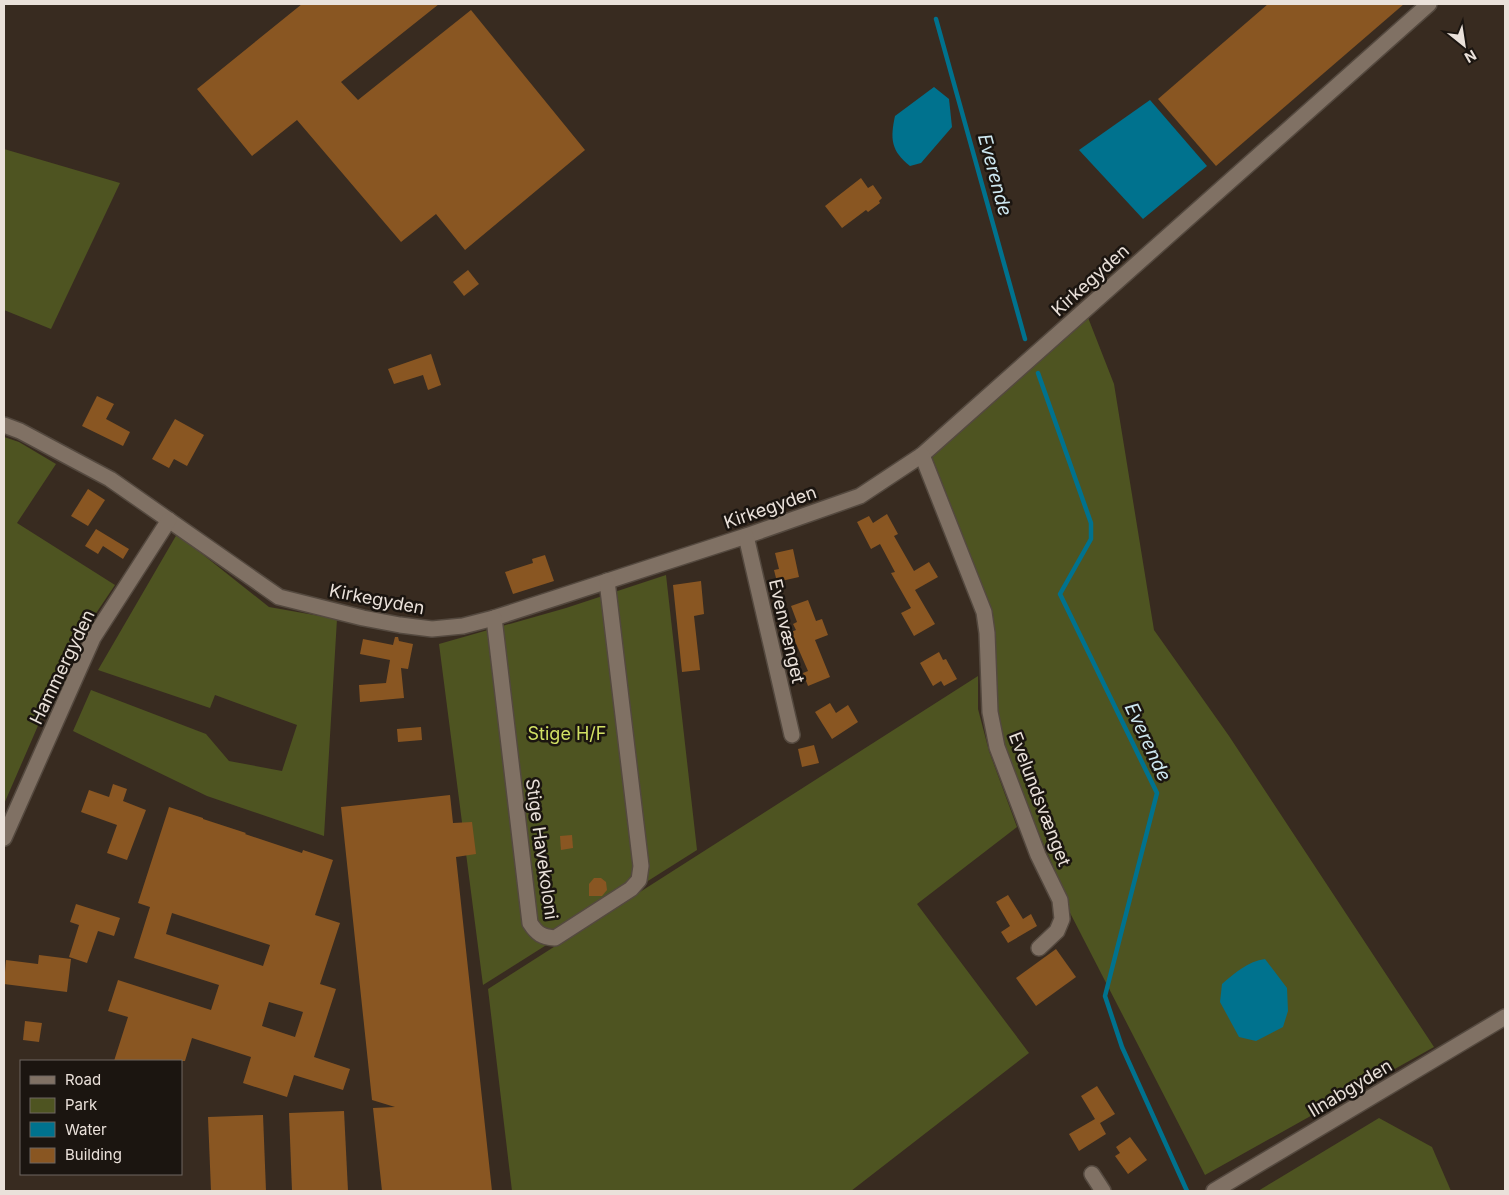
<svg xmlns="http://www.w3.org/2000/svg" width="1509" height="1195" viewBox="0 0 1509 1195" font-family="Inter,sans-serif">
<style>
.green{fill:#4e5421}
.water{fill:#00728e}
.lines{fill:none;stroke-linecap:round;stroke-linejoin:round}
.stream{stroke:#00728e;stroke-width:4.5}
.building{fill:#895622;fill-rule:evenodd}
.minor-casing{stroke:#54493f;stroke-width:18}
.minor{stroke:#807164;stroke-width:15}
.labels{text-anchor:middle;dominant-baseline:central;stroke-width:5;stroke-linejoin:round;paint-order:stroke}
.street-label{font-size:18px;fill:#eae1da;stroke:#1b1510}
.park-label{font-size:18px;fill:#d2e064;stroke:#1b1510}
.water-label{font-size:19px;font-style:italic;fill:#cee8f1;stroke:#1b1510}
</style>
<rect width="100%" height="100%" fill="#382b20"/>
<g class="green">
<path d="M 4,149 L 120,183 L 51,329 L 4,310 Z"/>
<path d="M 1087,315 L 1114,384 L 1154,630 L 1229,736 L 1434,1047 L 1205,1175 L 1067,907 L 1064,891 L 1029,811 L 1005,746 L 996,703 L 993,613 L 932,457 Z"/>
<path d="M 4,437 L 19,442 L 56,464 L 17,523 L 115,585 L 70,652 L 4,804 Z"/>
<path d="M 177,534 L 269,607 L 337,619 L 324,836 L 207,796 L 73,731 L 91,690 L 206,734 L 229,761 L 282,771 L 297,725 L 215,695 L 210,708 L 98,670 Z"/>
<path d="M 666,575 L 697,850 L 483,985 L 439,644 L 566,608 Z"/>
<path d="M 978,676 L 978,709 L 989,751 L 1017,827 L 917,904 L 1029,1053 L 851,1191 L 512,1191 L 488,989 Z"/>
<path d="M 1379,1118 L 1432,1147 L 1451,1191 L 1258,1191 Z"/>
</g>
<g class="water">
<path d="M 934,87 L 949,99 L 952,127 L 921,163 L 910,166 C 891,151 890,139 895,116 Z"/>
<path d="M 1150,100 L 1207,166 L 1143,219 L 1079,150 Z"/>
<path d="M 1265,959 L 1287,988 L 1288,1011 L 1283,1027 L 1256,1041 L 1239,1037 L 1220,1002 L 1222,984 C 1235,973 1248,961 1265,959 Z"/>
</g>
<g class="lines">
<g class="stream">
<path d="M 936,19 L 1025,339"/>
<path d="M 1038,373 L 1091,523 L 1091,539 L 1060,594 L 1157,793 L 1105,996 L 1122,1047 L 1187,1191"/>
</g>
</g>
<g class="building">
<path d="M 302,4 L 439,4 L 341,82 L 358,100 L 471,10 L 585,150 L 465,250 L 436,214 L 401,242 L 297,120 L 252,156 L 197,89 Z"/>
<path d="M 1268,4 L 1404,4 L 1216,166 L 1158,99 Z"/>
<path d="M 861,178 L 868,188 L 873,185 L 882,198 L 879,201 L 880,203 L 868,212 L 866,210 L 842,228 L 825,206 Z"/>
<path d="M 468,270 L 479,284 L 464,296 L 453,282 Z"/>
<path d="M 431,354 L 441,385 L 428,390 L 423,375 L 394,384 L 388,369 Z"/>
<path d="M 97,396 L 114,404 L 106,419 L 130,432 L 123,446 L 82,426 Z"/>
<path d="M 175,419 L 204,435 L 187,466 L 174,459 L 169,468 L 152,459 Z"/>
<path d="M 88,489 L 105,500 L 88,526 L 71,516 Z"/>
<path d="M 887,514 L 898,534 L 894,536 L 914,571 L 929,562 L 938,577 L 915,590 L 935,624 L 914,636 L 901,613 L 911,608 L 891,573 L 895,572 L 880,544 L 871,549 L 857,522 L 869,516 L 873,523 Z"/>
<path d="M 96,529 L 129,549 L 123,559 L 103,546 L 98,554 L 85,546 Z"/>
<path d="M 793,549 L 799,577 L 777,582 L 774,570 L 779,569 L 775,553 Z"/>
<path d="M 545,555 L 554,581 L 513,594 L 505,572 L 533,563 L 532,559 Z"/>
<path d="M 701,581 L 704,614 L 694,616 L 700,670 L 682,672 L 673,585 Z"/>
<path d="M 808,600 L 816,621 L 822,619 L 828,635 L 815,640 L 830,677 L 808,686 L 803,673 L 808,671 L 791,632 L 796,630 L 793,624 L 797,622 L 791,606 Z"/>
<path d="M 395,637 L 398,637 L 399,641 L 413,644 L 408,669 L 401,668 L 404,698 L 360,702 L 359,685 L 386,683 L 390,660 L 360,654 L 363,639 L 393,645 Z"/>
<path d="M 939,652 L 943,660 L 946,659 L 957,679 L 944,686 L 941,681 L 933,686 L 920,663 Z"/>
<path d="M 830,703 L 836,713 L 848,705 L 858,722 L 832,739 L 815,712 Z"/>
<path d="M 421,727 L 422,740 L 398,742 L 397,729 Z"/>
<path d="M 814,745 L 819,763 L 802,767 L 798,749 Z"/>
<path d="M 113,784 L 127,789 L 123,801 L 146,810 L 127,860 L 107,853 L 117,825 L 81,812 L 89,790 L 109,797 Z"/>
<path d="M 450,795 L 453,823 L 472,822 L 476,854 L 456,857 L 492,1191 L 382,1191 L 373,1108 L 395,1107 L 372,1100 L 341,807 Z"/>
<path d="M 169,807 L 203,818 L 203,819 L 246,833 L 245,834 L 302,853 L 303,850 L 333,860 L 315,915 L 340,923 L 320,984 L 336,989 L 314,1057 L 350,1069 L 343,1090 L 294,1075 L 287,1097 L 243,1083 L 251,1057 L 192,1038 L 185,1061 L 114,1061 L 128,1017 L 108,1011 L 118,980 L 211,1010 L 219,985 L 134,958 L 150,907 L 138,903 ZM 172,913 L 270,945 L 263,966 L 166,934 ZM 269,1002 L 303,1012 L 295,1037 L 262,1026 Z"/>
<path d="M 572,835 L 573,848 L 561,850 L 560,836 Z"/>
<path d="M 594,878 L 601,878 L 606,882 L 607,890 L 602,896 L 589,896 L 589,884 Z"/>
<path d="M 1008,895 L 1023,919 L 1031,914 L 1037,926 L 1008,943 L 1001,932 L 1010,926 L 996,902 Z"/>
<path d="M 76,904 L 120,918 L 114,936 L 98,931 L 87,963 L 69,957 L 79,925 L 70,922 Z"/>
<path d="M 1056,949 L 1076,977 L 1036,1006 L 1016,978 Z"/>
<path d="M 39,955 L 71,959 L 67,992 L 4,984 L 6,960 L 38,964 Z"/>
<path d="M 25,1021 L 42,1023 L 39,1042 L 23,1040 Z"/>
<path d="M 1097,1086 L 1115,1114 L 1100,1123 L 1106,1134 L 1079,1151 L 1069,1134 L 1095,1119 L 1081,1096 Z"/>
<path d="M 344,1111 L 348,1191 L 292,1191 L 289,1113 Z"/>
<path d="M 263,1115 L 266,1191 L 211,1191 L 208,1117 Z"/>
<path d="M 1130,1137 L 1147,1160 L 1128,1174 L 1115,1156 L 1120,1153 L 1116,1147 Z"/>
</g>
<g class="lines">
<g class="minor-casing">
<g id="minor">
<path d="M 4,425 L 20,431 L 110,479 L 279,597 L 363,618 L 400,625 L 432,629 L 463,626 L 494,618 L 746,536 L 860,496 L 922,455 L 1429,4"/>
<path d="M 922,455 L 984,612 L 987,633 L 990,712 L 997,747 L 1038,855 L 1060,900 L 1062,919 L 1057,931 L 1039,948"/>
<path d="M 746,536 L 792,735"/>
<path d="M 494,618 L 530,923 C 537,934 542,937 555,938 L 631,889 L 639,880 L 641,866 L 607,581"/>
<path d="M 4,838 L 93,638 L 169,520"/>
<path d="M 1092,1174 L 1103,1191"/>
<path d="M 1214,1191 L 1505,1017"/>
</g>
</g>
<use href="#minor" class="minor"/>
</g>
<g class="labels">
<g class="street-label">
<text transform="translate(1090 280) rotate(-42)">Kirkegyden</text>
<text transform="translate(770 507) rotate(-19)">Kirkegyden</text>
<text transform="translate(377 599) rotate(11)">Kirkegyden</text>
<text transform="translate(787 631) rotate(77)">Evenvænget</text>
<text transform="translate(62 667) rotate(-64)">Hammergyden</text>
<text transform="translate(1040 799) rotate(69)">Evelundsvænget</text>
<text transform="translate(542 849) rotate(82)">Stige Havekoloni</text>
<text transform="translate(1350 1088) rotate(-31)">Ilnabgyden</text>
</g>
<g class="park-label">
<text x="567" y="733">Stige H/F</text>
</g>
<g class="water-label">
<text transform="translate(995 175) rotate(75)">Everende</text>
<text transform="translate(1148 742) rotate(65)">Everende</text>
</g>
</g>
<rect width="1509" height="1195" fill="none" stroke="#eae1da" stroke-width="10"/>
<rect x="20" y="1060" width="162" height="115" fill="#1b1510" stroke="#6e6761"/>
<rect x="30" y="1076" width="25" height="8" fill="#807164" stroke="#6e6761"/>
<text x="65" y="1085" font-size="15" fill="#eae1da">Road</text>
<rect x="30" y="1098" width="25" height="15" fill="#4e5421" stroke="#6e6761"/>
<text x="65" y="1110" font-size="15" fill="#eae1da">Park</text>
<rect x="30" y="1122" width="25" height="15" fill="#00728e" stroke="#6e6761"/>
<text x="65" y="1135" font-size="15" fill="#eae1da">Water</text>
<rect x="30" y="1148" width="25" height="15" fill="#895622" stroke="#6e6761"/>
<text x="65" y="1160" font-size="15" fill="#eae1da">Building</text>
<g transform="translate(1464 45) rotate(150)" stroke="#1b1510" stroke-width="4" paint-order="stroke">
<path d="M0-4L9 19L0 12L-9 19Z" fill="#eae1da"/>
<text y="-8" font-size="14" font-weight="bold" text-anchor="middle" fill="#eae1da">N</text>
</g>
</svg>
